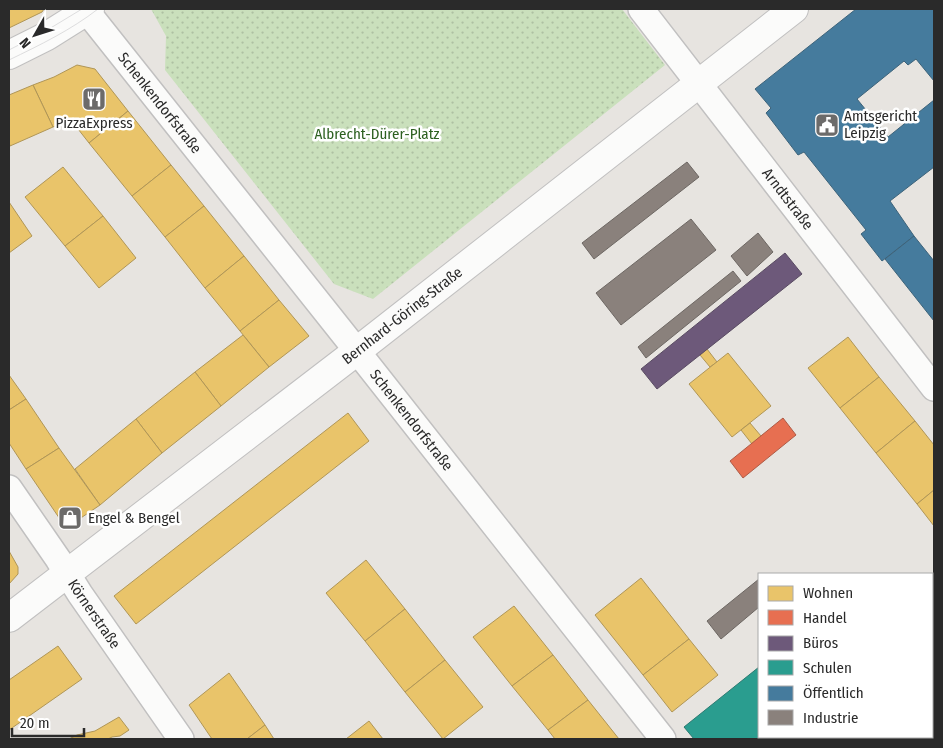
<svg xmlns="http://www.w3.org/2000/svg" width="943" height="748" viewBox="0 0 943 748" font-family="'Fira Sans Condensed',sans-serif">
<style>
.park{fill:url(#park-dots)}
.homes{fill:#e9c46a;stroke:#b09657}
.shops{fill:#e76f51;stroke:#ae5a45}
.offices{fill:#6d597a;stroke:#594b62}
.schools{fill:#2a9d8f;stroke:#2a7a71}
.public{fill:#457b9d;stroke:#3d637a}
.industry{fill:#8a817c;stroke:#6d6763}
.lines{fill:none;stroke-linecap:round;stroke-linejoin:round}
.street-casing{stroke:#c1c0c0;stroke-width:28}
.secondary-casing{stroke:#c1c0c0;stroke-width:30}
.street{stroke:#fbfbfa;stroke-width:25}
.secondary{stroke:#fbfbfa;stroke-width:28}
.tram{stroke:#ddddde;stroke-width:1}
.labels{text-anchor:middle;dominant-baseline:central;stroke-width:5;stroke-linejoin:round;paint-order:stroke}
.street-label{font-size:15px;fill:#2a2a2a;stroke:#fff}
.poi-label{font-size:15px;fill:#2a2a2a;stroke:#fff;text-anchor:start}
.park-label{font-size:15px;fill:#2d6020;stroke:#fff}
</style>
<defs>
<pattern id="park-dots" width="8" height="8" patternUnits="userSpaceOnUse" patternTransform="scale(1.25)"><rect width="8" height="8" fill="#cae0bc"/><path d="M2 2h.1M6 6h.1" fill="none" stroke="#aec0a2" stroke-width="1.8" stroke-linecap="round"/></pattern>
</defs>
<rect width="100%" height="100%" fill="#e7e4e0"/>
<path class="park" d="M 151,9 L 622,9 L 665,65 L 373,299 L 334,284 L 165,70 L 166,36 Z"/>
<g class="homes">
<path d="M 9,9 L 44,9 L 42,12 L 9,28 Z"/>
<path d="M 77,65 L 95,69 L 128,111 L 89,143 L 71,120 L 53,127 L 33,85 L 54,77 Z"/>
<path d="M 33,85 L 53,127 L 10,146 L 9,142 L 9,95 Z"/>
<path d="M 128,111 L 171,165 L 132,196 L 89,143 Z"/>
<path d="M 171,165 L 204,206 L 165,237 L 132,196 Z"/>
<path d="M 63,167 L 103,216 L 65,246 L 25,197 Z"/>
<path d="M 9,202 L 32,236 L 9,253 Z"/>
<path d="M 204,206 L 244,256 L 205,288 L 165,237 Z"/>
<path d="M 103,216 L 136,258 L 99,288 L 65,246 Z"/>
<path d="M 244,256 L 279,300 L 240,331 L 205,288 Z"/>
<path d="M 279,300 L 309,336 L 269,367 L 240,331 Z"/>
<path d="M 243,335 L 269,367 L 221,406 L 195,372 Z"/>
<path d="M 848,337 L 879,377 L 840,408 L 808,368 Z"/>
<path d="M 707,349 L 717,362 L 710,367 L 700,355 Z"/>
<path d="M 728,353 L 771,406 L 732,437 L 689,384 Z"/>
<path d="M 195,372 L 221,406 L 162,453 L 136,419 Z"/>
<path d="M 9,375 L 26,399 L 9,410 Z"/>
<path d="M 879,377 L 915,421 L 876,453 L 840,408 Z"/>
<path d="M 26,399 L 59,448 L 26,469 L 9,443 L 9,410 Z"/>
<path d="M 348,413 L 369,441 L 136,624 L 114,596 Z"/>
<path d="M 136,419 L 162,453 L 100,505 L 75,469 Z"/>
<path d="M 915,421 L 934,445 L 934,490 L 917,504 L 876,453 Z"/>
<path d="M 750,423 L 761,436 L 752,444 L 741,430 Z"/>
<path d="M 59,448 L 100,505 L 66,528 L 26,469 Z"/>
<path d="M 934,490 L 934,526 L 917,504 Z"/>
<path d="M 9,551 L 18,567 L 18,574 L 9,584 Z"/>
<path d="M 366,560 L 405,609 L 365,641 L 326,593 Z"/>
<path d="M 641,578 L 689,639 L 643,675 L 595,615 Z"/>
<path d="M 514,606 L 553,655 L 512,686 L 473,637 Z"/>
<path d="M 405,609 L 445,660 L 405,692 L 365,641 Z"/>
<path d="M 689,639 L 718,675 L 672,712 L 643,675 Z"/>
<path d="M 58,646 L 82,679 L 9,730 L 9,680 Z"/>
<path d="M 934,649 L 934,678 L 932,680 L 932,651 Z"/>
<path d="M 553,655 L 588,700 L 548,730 L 512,686 Z"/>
<path d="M 445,660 L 483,707 L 443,739 L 405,692 Z"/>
<path d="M 229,673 L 265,725 L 247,739 L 212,739 L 189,705 Z"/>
<path d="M 588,700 L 619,739 L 555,739 L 548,730 Z"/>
<path d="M 119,717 L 129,730 L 120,736 L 112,737 L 108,739 L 69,739 L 77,735 L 95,731 Z"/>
<path d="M 369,721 L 383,739 L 346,739 Z"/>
<path d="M 265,725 L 274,739 L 247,739 Z"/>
</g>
<path class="shops" d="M 783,418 L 796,435 L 743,478 L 730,461 Z"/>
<path class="offices" d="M 785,253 L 802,274 L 657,389 L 641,369 Z"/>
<path class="schools" d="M 759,667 L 759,737 L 800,737 L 797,739 L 694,739 L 684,727 Z"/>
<g class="public">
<path d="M 856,9 L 934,9 L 934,81 L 916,59 L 908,65 L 904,61 L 857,99 L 888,137 L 934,100 L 934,167 L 890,201 L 914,236 L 882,261 L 861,234 L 866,230 L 804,152 L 798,155 L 766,113 L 771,108 L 755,89 Z"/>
<path d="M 914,236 L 934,261 L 934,321 L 885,259 Z"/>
</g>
<g class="industry">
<path d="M 687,162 L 699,177 L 594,259 L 582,243 Z"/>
<path d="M 691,219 L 716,250 L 621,325 L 596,293 Z"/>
<path d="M 758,233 L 773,252 L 747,276 L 731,256 Z"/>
<path d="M 733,271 L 741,281 L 646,358 L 638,347 Z"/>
<path d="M 759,579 L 759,607 L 721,639 L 707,621 Z"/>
</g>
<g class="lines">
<g class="street-casing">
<g id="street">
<path id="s1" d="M 85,9 L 357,351 L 663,739"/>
<path id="s2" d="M 641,9 L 934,388"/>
<path id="s3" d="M 9,488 L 58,559 L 80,594 L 181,739"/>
</g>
</g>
<g class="secondary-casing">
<g id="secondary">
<path d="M 9,55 L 47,36 L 90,9"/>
<path id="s4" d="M 9,618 L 357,351 L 794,9"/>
</g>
</g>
<use href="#street" class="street"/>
<use href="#secondary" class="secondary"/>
<g class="tram">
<path d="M 9,50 L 44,32 L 82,9"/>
<path d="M 9,60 C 40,45 71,30 98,9"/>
</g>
</g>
<defs>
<g id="restaurant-square" transform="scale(1.25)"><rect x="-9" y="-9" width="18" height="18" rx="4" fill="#6c6b6a" stroke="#fff"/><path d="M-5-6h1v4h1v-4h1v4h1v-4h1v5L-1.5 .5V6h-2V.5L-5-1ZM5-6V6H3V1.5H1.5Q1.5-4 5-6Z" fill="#fff"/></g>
<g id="civic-square" transform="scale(1.25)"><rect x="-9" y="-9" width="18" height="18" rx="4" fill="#6c6b6a" stroke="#fff"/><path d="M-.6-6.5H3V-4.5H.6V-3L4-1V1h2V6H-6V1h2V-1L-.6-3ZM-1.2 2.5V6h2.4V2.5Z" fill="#fff"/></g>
<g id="shop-square" transform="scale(1.25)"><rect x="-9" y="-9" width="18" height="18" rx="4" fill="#6c6b6a" stroke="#fff"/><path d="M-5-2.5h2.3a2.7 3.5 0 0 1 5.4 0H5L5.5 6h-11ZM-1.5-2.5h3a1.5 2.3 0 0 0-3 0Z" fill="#fff"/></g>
</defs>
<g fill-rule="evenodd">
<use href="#restaurant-square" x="94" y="99"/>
<use href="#civic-square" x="827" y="125"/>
<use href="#shop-square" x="70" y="518"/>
</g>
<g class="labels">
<g class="street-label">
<text stroke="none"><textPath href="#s1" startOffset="120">Schenkendorfstraße</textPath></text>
<text stroke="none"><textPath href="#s2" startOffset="240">Arndtstraße</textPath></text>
<text stroke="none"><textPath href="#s4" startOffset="496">Bernhard-Göring-Straße</textPath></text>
<text stroke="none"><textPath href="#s1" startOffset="525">Schenkendorfstraße</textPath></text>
<text stroke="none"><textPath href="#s3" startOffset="152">Körnerstraße</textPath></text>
</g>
<g class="poi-label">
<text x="844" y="116">Amtsgericht<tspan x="844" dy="17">Leipzig</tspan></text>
<text x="94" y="123" text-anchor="middle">PizzaExpress</text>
<text x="88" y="518">Engel &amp; Bengel</text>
</g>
<g class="park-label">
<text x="377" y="134">Albrecht-Dürer-Platz</text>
</g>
</g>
<rect width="943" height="748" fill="none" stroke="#2a2a2a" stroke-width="20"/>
<rect x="758" y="573" width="175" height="165" fill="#ffffff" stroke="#aaaaaa"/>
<rect x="768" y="586" width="25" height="15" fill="#e9c46a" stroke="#aaaaaa"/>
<text x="803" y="598" font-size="15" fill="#2a2a2a">Wohnen</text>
<rect x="768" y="610" width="25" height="15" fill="#e76f51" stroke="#aaaaaa"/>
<text x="803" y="623" font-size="15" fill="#2a2a2a">Handel</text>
<rect x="768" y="636" width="25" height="15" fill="#6d597a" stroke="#aaaaaa"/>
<text x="803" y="648" font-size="15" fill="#2a2a2a">Büros</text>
<rect x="768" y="660" width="25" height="15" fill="#2a9d8f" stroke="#aaaaaa"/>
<text x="803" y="673" font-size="15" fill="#2a2a2a">Schulen</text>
<rect x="768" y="686" width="25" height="15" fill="#457b9d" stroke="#aaaaaa"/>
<text x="803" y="698" font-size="15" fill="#2a2a2a">Öffentlich</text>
<rect x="768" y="710" width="25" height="15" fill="#8a817c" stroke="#aaaaaa"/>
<text x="803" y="723" font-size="15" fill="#2a2a2a">Industrie</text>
<g transform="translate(35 35) rotate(231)" stroke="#ffffff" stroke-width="4" paint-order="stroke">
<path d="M0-4L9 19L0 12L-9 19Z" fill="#2a2a2a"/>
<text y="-8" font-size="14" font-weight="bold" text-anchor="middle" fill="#2a2a2a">N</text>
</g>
<path d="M12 728v8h72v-8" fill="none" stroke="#2a2a2a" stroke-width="2.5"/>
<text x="20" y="728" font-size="15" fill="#2a2a2a" stroke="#ffffff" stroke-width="4" paint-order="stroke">20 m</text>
</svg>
